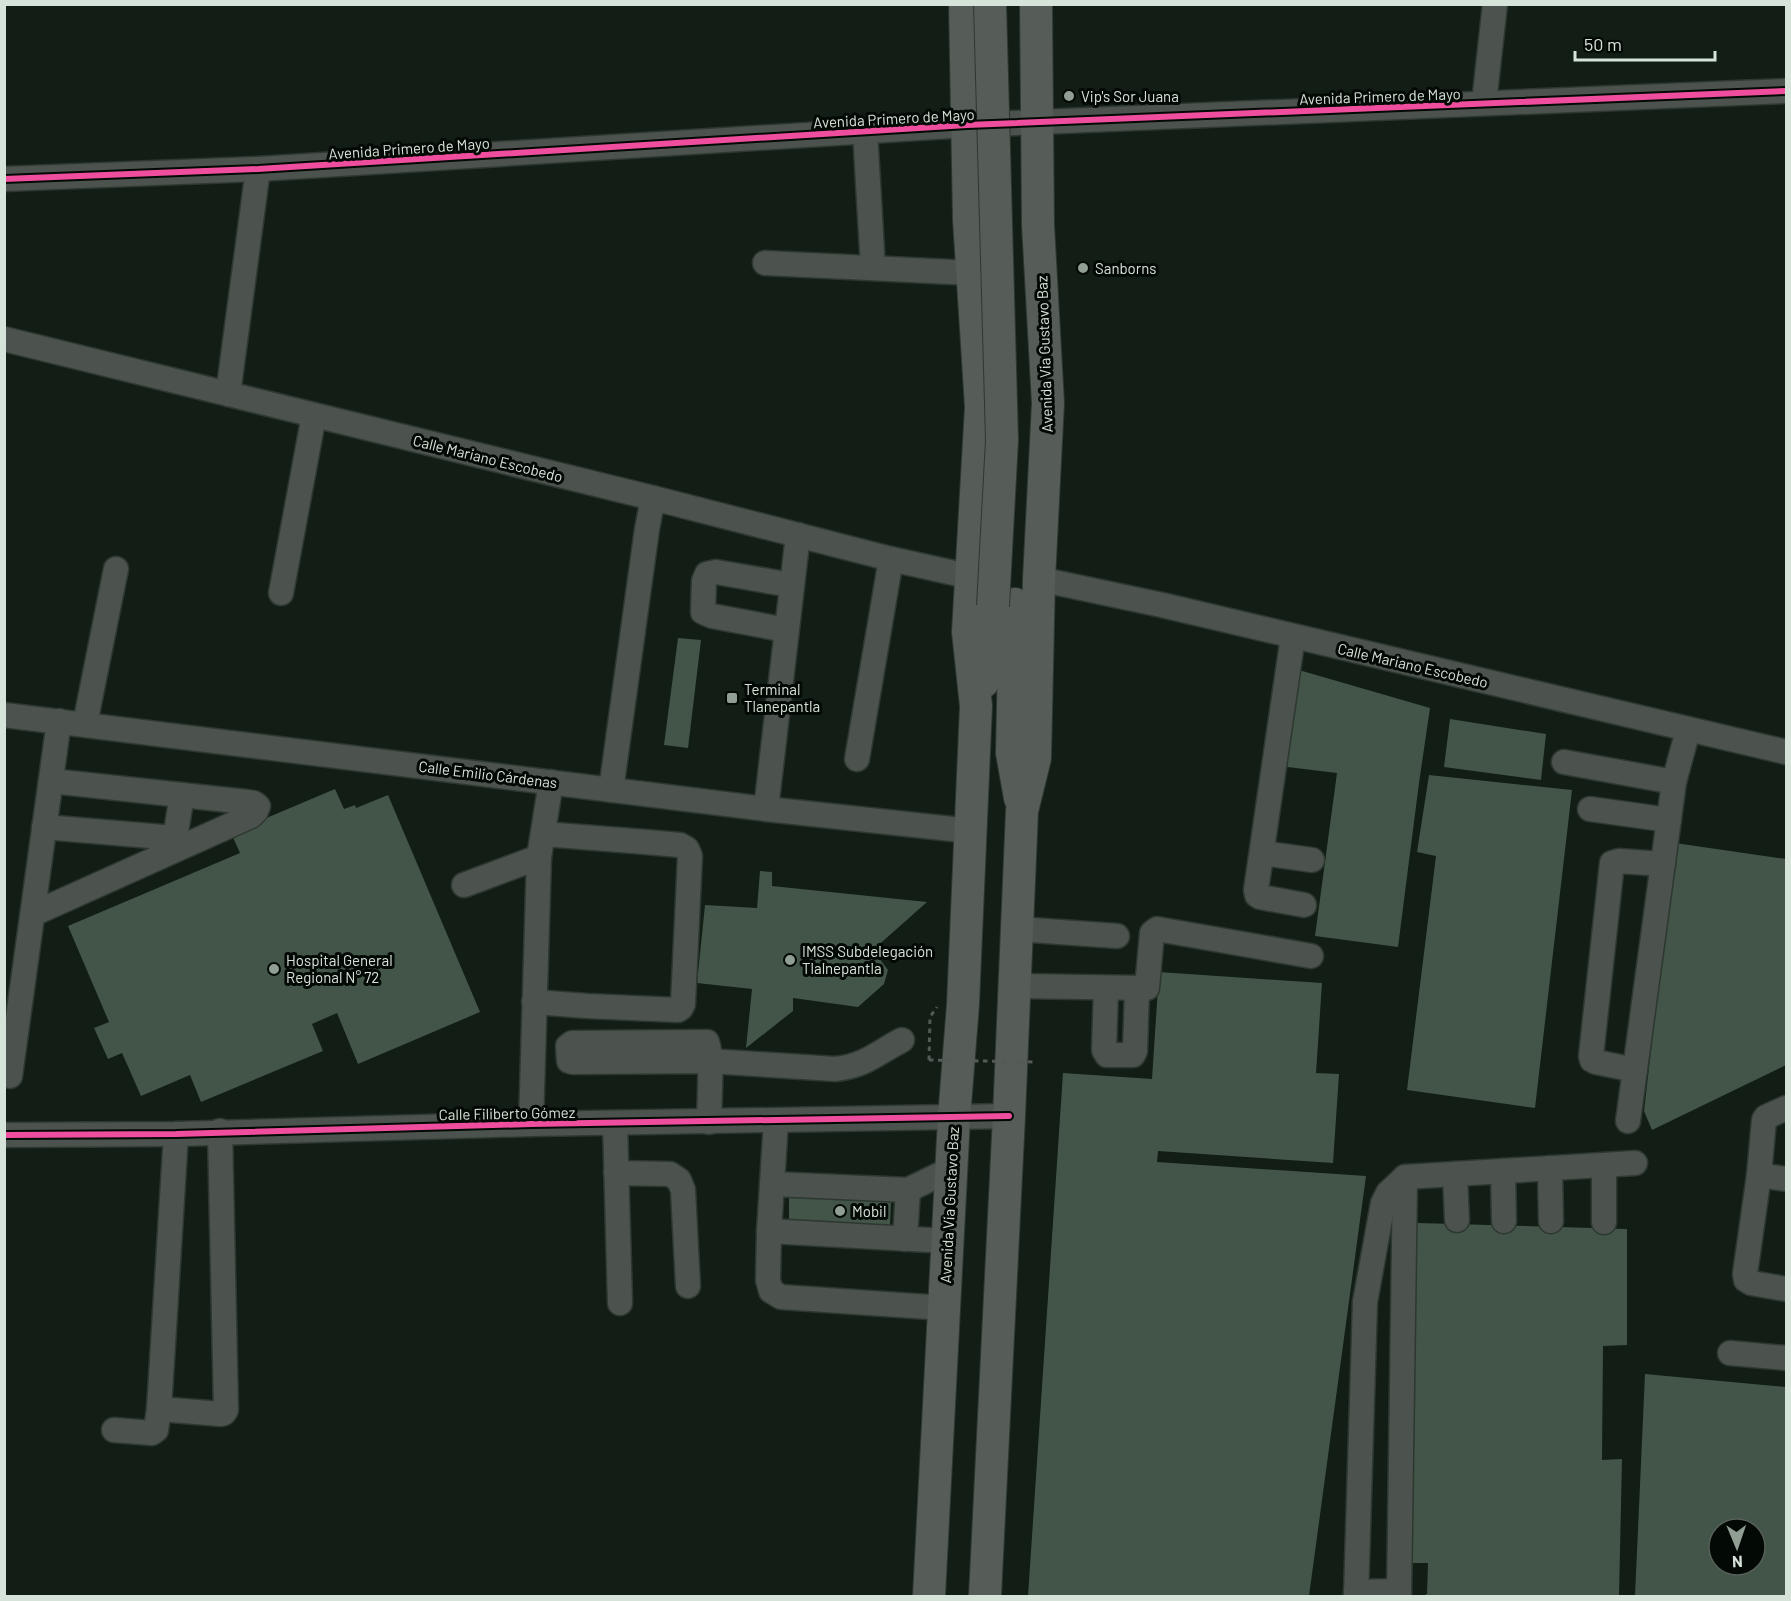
<svg xmlns="http://www.w3.org/2000/svg" width="1791" height="1601" viewBox="0 0 1791 1601" font-family="Barlow,sans-serif">
<style>
.building{fill:#425548;fill-rule:evenodd}
.lines{fill:none;stroke-linecap:round;stroke-linejoin:round}
.minor-casing{stroke:#2d3831;stroke-width:27}
.major-casing{stroke:#2d3831;stroke-width:34}
.path{stroke:#545a56;stroke-width:3;stroke-dasharray:4.5 4.5;stroke-linecap:butt}
.minor{stroke:#4c524d;stroke-width:24}
.major{stroke:#565c58;stroke-width:32}
.major-bridge-casing{stroke:#2d3831;stroke-width:34;stroke-linecap:butt}
.path-bridge{stroke:#545a56;stroke-width:3;stroke-dasharray:4.5 4.5;stroke-linecap:butt}
.major-bridge{stroke:#565c58;stroke-width:32}
.cycleway-casing{stroke:#030904;stroke-width:10}
.cycleway{stroke:#ef4d9e;stroke-width:6}
.poi-dot{fill:#919e94;stroke:#030904;stroke-width:2}
.labels{text-anchor:middle;dominant-baseline:central;stroke-width:6;stroke-linejoin:round;paint-order:stroke}
.poi-label{font-size:15px;fill:#d6e3d9;stroke:#030904;text-anchor:start}
.street-label{font-size:15px;fill:#d6e3d9;stroke:#030904}
</style>
<rect width="100%" height="100%" fill="#111d15"/>
<g class="building">
<path d="M 678,638 L 701,640 L 688,748 L 664,745 Z"/>
<path d="M 1292,668 L 1430,708 L 1419,783 L 1398,947 L 1315,936 L 1337,773 L 1279,766 Z"/>
<path d="M 1450,719 L 1546,734 L 1541,780 L 1444,767 Z"/>
<path d="M 1429,775 L 1572,790 L 1535,1108 L 1407,1090 L 1436,856 L 1417,852 Z"/>
<path d="M 335,789 L 344,809 L 355,805 L 356,808 L 388,795 L 480,1012 L 358,1064 L 337,1013 L 312,1024 L 323,1051 L 201,1102 L 190,1075 L 141,1096 L 122,1053 L 108,1059 L 94,1028 L 109,1022 L 68,926 L 240,853 L 231,833 Z"/>
<path d="M 1675,843 L 1786,859 L 1786,1065 L 1652,1130 L 1644,1111 Z"/>
<path d="M 760,871 L 772,872 L 772,886 L 927,902 L 873,950 L 888,970 L 884,984 L 858,1007 L 793,998 L 793,1011 L 746,1048 L 752,989 L 697,983 L 705,905 L 757,908 Z"/>
<path d="M 1159,972 L 1322,983 L 1316,1073 L 1339,1074 L 1333,1163 L 1158,1151 L 1157,1162 L 1366,1176 L 1309,1596 L 1028,1596 L 1063,1073 L 1152,1079 Z"/>
<path d="M 789,1197 L 891,1201 L 890,1226 L 789,1222 Z"/>
<path d="M 1417,1223 L 1627,1229 L 1627,1345 L 1603,1346 L 1602,1460 L 1622,1459 L 1619,1596 L 1422,1596 L 1427,1594 L 1428,1563 L 1412,1563 L 1410,1461 Z"/>
<path d="M 1645,1374 L 1786,1387 L 1786,1596 L 1635,1596 ZM 1719,1529 L 1755,1529 L 1755,1565 L 1719,1565 Z"/>
</g>
<g class="lines">
<g class="minor-casing">
<g id="minor">
<path d="M 1484,103 L 1495,4"/>
<path d="M 865,131 L 873,268"/>
<path d="M 4,179 L 258,169 L 967,125 L 1786,91"/>
<path d="M 765,263 L 973,273"/>
<path d="M 4,339 L 653,498 L 891,559 L 972,577"/>
<path d="M 228,394 L 258,169"/>
<path d="M 1039,579 L 1162,605 L 1786,752"/>
<path d="M 281,593 L 314,415"/>
<path d="M 786,630 L 712,616 L 703,612 L 704,581 L 707,574 L 716,572 L 791,585"/>
<path d="M 1293,636 L 1256,890 L 1257,895 L 1260,897 L 1304,905"/>
<path d="M 4,715 L 766,809 L 971,831"/>
<path d="M 85,724 L 116,569"/>
<path d="M 857,759 L 891,559"/>
<path d="M 1564,762 L 1674,782"/>
<path d="M 611,790 L 647,529 L 653,498"/>
<path d="M 766,809 L 798,535"/>
<path d="M 1590,809 L 1669,820"/>
<path d="M 44,827 L 175,838 L 182,795"/>
<path d="M 1262,853 L 1312,860"/>
<path d="M 464,885 L 539,857"/>
<path d="M 33,914 L 251,816 L 256,811 L 258,806 L 254,803 L 247,802 L 51,781"/>
<path d="M 1017,929 L 1117,936"/>
<path d="M 1015,986 L 1147,988 L 1152,933 L 1157,929 L 1311,956"/>
<path d="M 1106,988 L 1104,1050 L 1107,1055 L 1133,1055 L 1135,1051 L 1137,989"/>
<path d="M 534,1002 L 587,1006 L 678,1010 L 681,1008 L 683,1004 L 690,856 L 687,849 L 680,845 L 646,842 L 543,834"/>
<path d="M 1635,1070 L 1596,1062 L 1592,1060 L 1591,1056 L 1612,863 L 1619,861 L 1663,864"/>
<path d="M 10,1076 L 59,721"/>
<path d="M 1786,1108 L 1766,1117 L 1764,1120 L 1759,1175 L 1786,1179"/>
<path d="M 776,1121 L 769,1231 L 768,1280 L 771,1291 L 781,1297 L 944,1308"/>
<path d="M 1628,1121 L 1674,782 L 1688,730"/>
<path d="M 709,1122 C 709,1105 713,1056 707,1042 L 572,1043 L 568,1046 L 569,1061 L 573,1062 L 709,1061 L 835,1069 C 865,1066 877,1053 902,1040"/>
<path d="M 615,1123 L 620,1303"/>
<path d="M 531,1124 L 539,857 L 551,782"/>
<path d="M 4,1135 L 176,1134 L 531,1124 L 1009,1116"/>
<path d="M 1604,1165 L 1604,1222"/>
<path d="M 1550,1168 L 1551,1221"/>
<path d="M 1503,1171 L 1504,1221"/>
<path d="M 616,1173 L 670,1174 L 679,1180 L 683,1190 L 688,1286"/>
<path d="M 1455,1174 L 1457,1220"/>
<path d="M 1759,1175 L 1745,1274 L 1746,1280 L 1751,1283 L 1786,1289"/>
<path d="M 772,1184 L 908,1190 L 951,1169"/>
<path d="M 769,1231 L 947,1241"/>
<path d="M 905,1239 L 908,1190"/>
<path d="M 1730,1353 L 1786,1358"/>
<path d="M 159,1409 L 221,1414 L 224,1413 L 226,1410 L 220,1131"/>
<path d="M 114,1430 L 152,1433 L 156,1430 L 159,1409 L 176,1134"/>
<path d="M 1356,1592 L 1399,1591"/>
<path d="M 1356,1596 L 1365,1302 L 1383,1203 L 1388,1193 L 1405,1177 L 1635,1163"/>
<path d="M 1399,1596 L 1405,1177"/>
</g>
</g>
<g class="major-casing">
<g id="major">
<path d="M 1015,604 L 1012,753 L 1020,798"/>
<path d="M 983,682 L 990,657 L 993,606"/>
<path d="M 929,1596 L 954,1118 L 963,1004 L 976,706 L 968,632 L 981,407 L 969,220 L 965,4"/>
<path d="M 985,1596 L 1009,1116 L 1022,811 L 1035,758 L 1039,579 L 1048,403 L 1038,225 L 1036,4"/>
</g>
</g>
<path class="path" d="M 929,1060 L 930,1017 L 937,1007"/>
<use href="#minor" class="minor"/>
<use href="#major" class="major"/>
<g class="major-bridge-casing">
<path id="major-bridge" d="M 990,4 L 1002,440 L 993,606"/>
</g>
<path class="path-bridge" d="M 929,1060 L 1037,1062"/>
<use href="#major-bridge" class="major-bridge"/>
<g class="cycleway-casing">
<g id="cycleway">
<path d="M 4,179 L 258,169 L 967,125 L 1786,91"/>
<path d="M 4,1135 L 176,1134 L 531,1124 L 1009,1116"/>
</g>
</g>
<use href="#cycleway" class="cycleway"/>
</g>
<g class="poi-dot">
<circle cx="1069" cy="96" r="6"/>
<circle cx="1083" cy="268" r="6"/>
<rect x="726" y="692" width="12" height="12" rx="3"/>
<circle cx="790" cy="960" r="6"/>
<circle cx="274" cy="969" r="6"/>
<circle cx="840" cy="1211" r="6"/>
</g>
<g class="labels">
<g class="poi-label">
<text x="1081" y="96">Vip's Sor Juana</text>
<text x="1095" y="268">Sanborns</text>
<text x="744" y="689">Terminal<tspan x="744" dy="17">Tlanepantla</tspan></text>
<text x="802" y="951">IMSS Subdelegación<tspan x="802" dy="17">Tlalnepantla</tspan></text>
<text x="286" y="960">Hospital General<tspan x="286" dy="17">Regional N° 72</tspan></text>
<text x="852" y="1211">Mobil</text>
</g>
<g class="street-label">
<text transform="translate(1380 96) rotate(-2)">Avenida Primero de Mayo</text>
<text transform="translate(894 118) rotate(-3)">Avenida Primero de Mayo</text>
<text transform="translate(409 148) rotate(-4)">Avenida Primero de Mayo</text>
<text transform="translate(1044 354) rotate(-92)">Avenida Via Gustavo Baz</text>
<text transform="translate(488 458) rotate(14)">Calle Mariano Escobedo</text>
<text transform="translate(1413 665) rotate(13)">Calle Mariano Escobedo</text>
<text transform="translate(488 774) rotate(7)">Calle Emilio Cárdenas</text>
<text transform="translate(507 1113) rotate(-1)">Calle Filiberto Gómez</text>
<text transform="translate(949 1205) rotate(-87)">Avenida Via Gustavo Baz</text>
</g>
</g>
<rect width="1791" height="1601" fill="none" stroke="#d6e3d9" stroke-width="12"/>
<g transform="translate(1737 1547) rotate(178)"><circle r="28" fill="#030904" stroke="#576059" stroke-width="1.5"/>
<path d="M0-4.5L10 22L0 15L-10 22Z" fill="#919e94"/>
<text y="-9" font-size="16" font-weight="bold" text-anchor="middle" fill="#d6e3d9">N</text>
</g>
<path d="M1575 51v9h140v-9" fill="none" stroke="#d6e3d9" stroke-width="3"/>
<text x="1584" y="51" font-size="18" fill="#d6e3d9" stroke="#030904" stroke-width="4.5" paint-order="stroke">50 m</text>
</svg>
